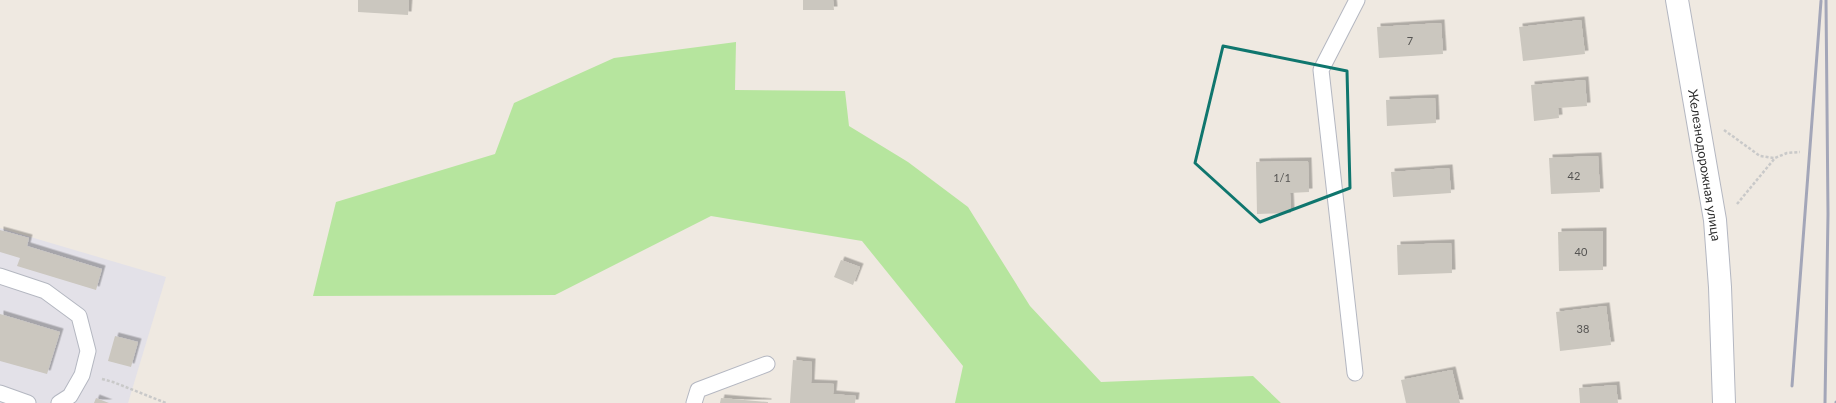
<svg xmlns="http://www.w3.org/2000/svg" width="1836" height="403" viewBox="0 0 1836 403" font-family="Lato,sans-serif">
<style>
.industrial{fill:#e3e1e8}
.green{fill:#b6e59e}
.building{fill:#cbc7bf;filter:url(#shadow)}
.lines{fill:none;stroke-linecap:round;stroke-linejoin:round}
.lane-casing{stroke:#b4b7c1;stroke-width:17}
.secondary-casing{stroke:#b4b7c1;stroke-width:24}
.path{stroke:#c9c9c9;stroke-width:2.5;stroke-dasharray:3 2;stroke-linecap:butt}
.lane{stroke:#fff;stroke-width:15}
.secondary{stroke:#fff;stroke-width:22}
.rail{stroke:#a3a6b8;stroke-width:3}
.marked{fill:none;stroke:#0f766e;stroke-width:3;stroke-linejoin:round}
.labels{text-anchor:middle;dominant-baseline:central;stroke-width:3;stroke-linejoin:round;paint-order:stroke}
.number-label{font-size:11px;fill:#555452}
.street-label{font-size:13px;fill:#2e2e2e;stroke:#fff}
</style>
<defs>
<filter id="shadow"><feDropShadow dx="3.5" dy="-3.5" stdDeviation="0" flood-color="#0004"/></filter>
</defs>
<rect width="100%" height="100%" fill="#efe9e1"/>
<path class="industrial" d="M 0,228 L 166,277 L 128,403 L 0,403 Z"/>
<path class="green" d="M 736,42 L 735,90 L 845,91 L 849,126 L 908,162 L 968,207 L 1030,306 L 1101,382 L 1253,376 L 1281,403 L 955,403 L 963,366 L 862,241 L 711,216 L 555,295 L 313,296 L 336,202 L 495,154 L 514,103 L 614,58 Z"/>
<g class="building">
<path d="M 358,0 L 409,0 L 408,15 L 358,12 Z"/>
<path d="M 803,0 L 833,0 L 834,10 L 803,10 Z"/>
<path d="M 1581,20 L 1585,54 L 1523,61 L 1519,27 Z"/>
<path d="M 1441,23 L 1443,54 L 1379,58 L 1377,27 Z"/>
<path d="M 1585,80 L 1587,106 L 1558,108 L 1559,118 L 1534,121 L 1531,85 Z"/>
<path d="M 1435,98 L 1436,123 L 1387,126 L 1386,100 Z"/>
<path d="M 1598,156 L 1600,192 L 1551,194 L 1549,158 Z"/>
<path d="M 1308,161 L 1309,192 L 1290,193 L 1291,213 L 1257,214 L 1256,162 Z"/>
<path d="M 1449,168 L 1451,193 L 1393,197 L 1391,172 Z"/>
<path d="M 0,230 L 29,238 L 27,246 L 102,269 L 96,290 L 17,266 L 20,258 L 0,252 Z"/>
<path d="M 1603,231 L 1603,270 L 1559,271 L 1558,232 Z"/>
<path d="M 1451,243 L 1452,273 L 1398,275 L 1397,245 Z"/>
<path d="M 841,260 L 860,267 L 853,285 L 834,277 Z"/>
<path d="M 1606,306 L 1611,345 L 1560,351 L 1556,312 Z"/>
<path d="M 0,314 L 60,332 L 47,374 L 0,361 Z"/>
<path d="M 115,336 L 138,342 L 131,367 L 108,361 Z"/>
<path d="M 793,360 L 812,362 L 811,383 L 834,384 L 833,394 L 856,396 L 855,403 L 790,403 Z"/>
<path d="M 1452,370 L 1460,403 L 1406,403 L 1401,380 Z"/>
<path d="M 1616,385 L 1618,403 L 1580,403 L 1579,388 Z"/>
<path d="M 96,398 L 109,403 L 94,403 Z"/>
<path d="M 721,398 L 768,402 L 768,403 L 720,403 Z"/>
</g>
<g class="lines">
<g class="lane-casing">
<g id="lane">
<path d="M 0,276 L 45,291 L 79,316 L 88,351 L 82,375 L 70,396 L 59,403"/>
<path d="M 1355,373 L 1321,70 L 1357,0"/>
<path d="M 0,393 L 28,403"/>
<path d="M 694,403 L 698,390 L 767,364"/>
</g>
</g>
<g class="secondary-casing">
<path id="secondary" d="M 1677,0 L 1715,220 L 1720,287 L 1724,403"/>
</g>
<g class="path">
<path d="M 1724,130 L 1760,156 L 1774,158"/>
<path d="M 1737,204 L 1775,158 L 1787,153 L 1800,152"/>
<path d="M 102,379 L 113,382 L 166,403"/>
</g>
<use href="#lane" class="lane"/>
<use href="#secondary" class="secondary"/>
<g class="rail">
<path d="M 1792,386 L 1821,1"/>
<path d="M 1825,403 L 1828,214 L 1826,0"/>
<path d="M 1836,403 L 1836,402"/>
</g>
</g>
<path class="marked" d="M 1223,46 L 1347,71 L 1350,188 L 1260,222 L 1195,163 Z"/>
<g class="labels">
<g class="number-label">
<text x="1410" y="40">7</text>
<text x="1574" y="175">42</text>
<text x="1282" y="177">1/1</text>
<text x="1581" y="251">40</text>
<text x="1583" y="328">38</text>
</g>
<g class="street-label">
<text transform="translate(1705 165) rotate(81)">Железнодорожная улица</text>
</g>
</g>
</svg>
